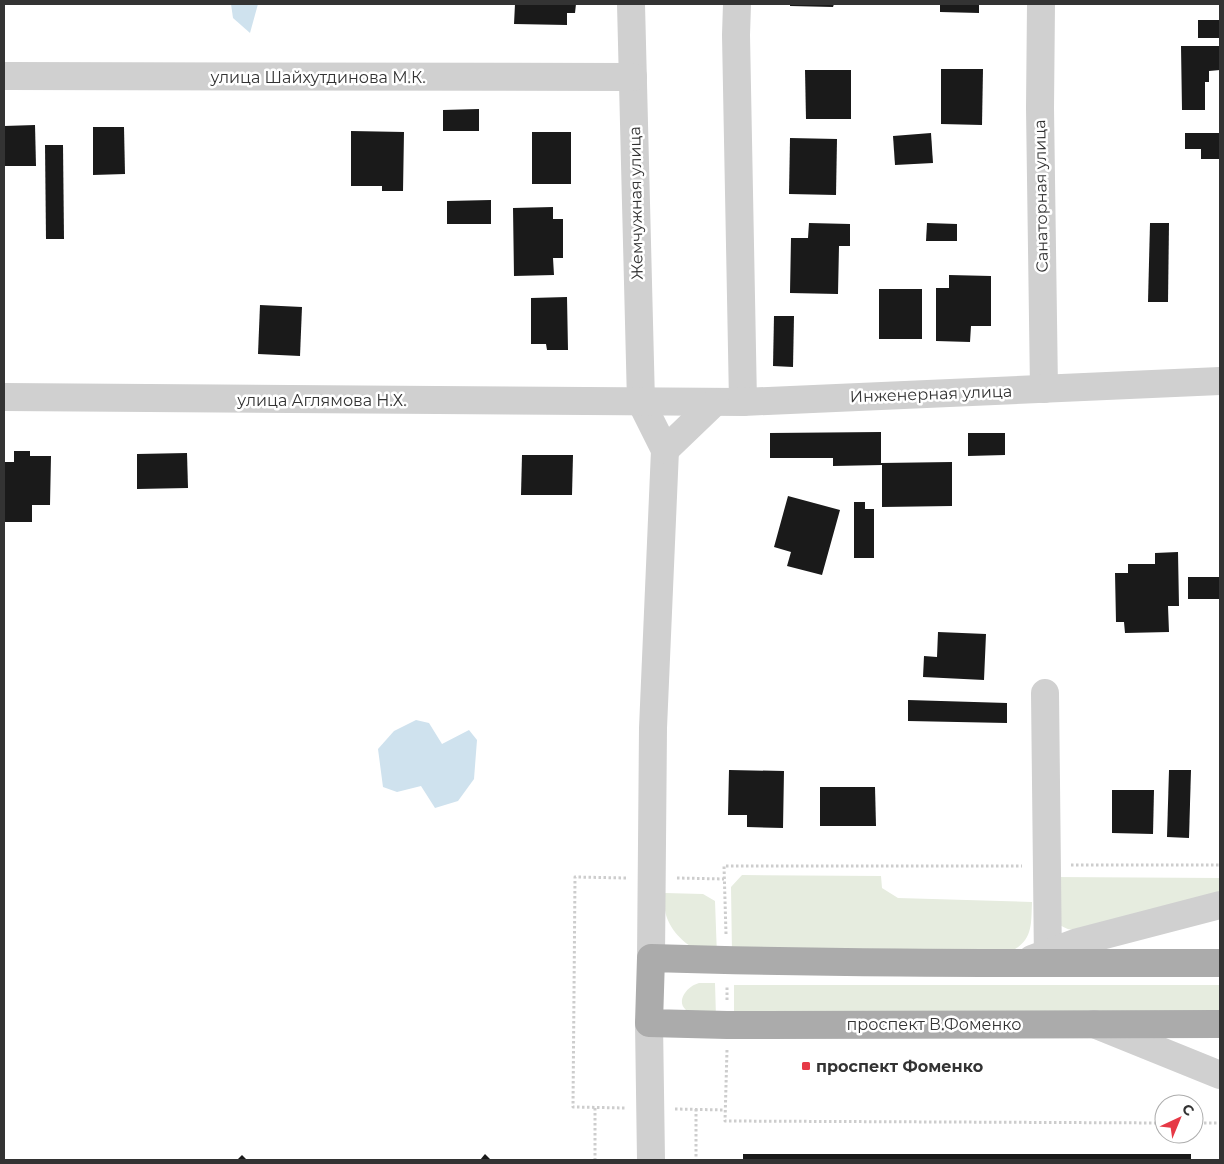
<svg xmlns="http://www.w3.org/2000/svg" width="1224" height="1164" viewBox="0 0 1224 1164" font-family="Montserrat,sans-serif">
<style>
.green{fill:#e6ecdf}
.water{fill:#cfe2ee}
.building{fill:#1a1a1a}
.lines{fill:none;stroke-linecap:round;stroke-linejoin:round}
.path{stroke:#cdcdcd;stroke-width:3;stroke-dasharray:2.5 2.5;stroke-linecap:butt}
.minor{stroke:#d0d0d0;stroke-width:28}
.major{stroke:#ababab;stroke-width:28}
.poi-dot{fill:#e63946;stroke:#fff;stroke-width:2}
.labels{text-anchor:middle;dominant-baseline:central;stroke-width:5;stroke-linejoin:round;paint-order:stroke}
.street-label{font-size:16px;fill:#333;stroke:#fff}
.poi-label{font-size:16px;font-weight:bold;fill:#333;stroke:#fff;text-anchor:start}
</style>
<rect width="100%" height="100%" fill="#fff"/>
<g class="green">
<path d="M 742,875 L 881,876 L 882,888 L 898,898 L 1032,902 C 1031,927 1033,941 1008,953 L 732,954 L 731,887 Z"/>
<path d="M 1054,877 L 1220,878 L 1220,899 L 1078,930 C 1070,930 1065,929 1059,924 Z"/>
<path d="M 665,893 L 703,894 L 715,901 L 717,956 C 709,953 701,951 694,948 C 680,941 667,925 665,910 C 665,904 665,899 665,893 Z"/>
<path d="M 699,983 L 715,983 L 716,1017 C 709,1016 697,1016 691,1013 C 673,1005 685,987 699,983 Z"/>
<rect x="734" y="985" width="486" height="31"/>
</g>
<g class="water">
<path d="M 231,4 L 258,4 L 250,33 L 233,18 Z"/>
<path d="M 416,720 L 429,723 L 442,744 L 469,730 L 477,740 L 474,779 L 458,801 L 435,808 L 421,786 L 397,792 L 383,787 L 378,749 L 394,731 Z"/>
</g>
<g class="building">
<path d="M 515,4 L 576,4 L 575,13 L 567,13 L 567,25 L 514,24 Z"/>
<path d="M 790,4 L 834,4 L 833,7 L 790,6 Z"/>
<path d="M 940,4 L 979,4 L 979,13 L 940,12 Z"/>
<rect x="1198" y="20" width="22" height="18"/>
<path d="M 1181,46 L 1220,46 L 1220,70 L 1209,71 L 1209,82 L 1205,82 L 1205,110 L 1182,110 Z"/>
<path d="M 941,69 L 983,69 L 982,125 L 941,124 Z"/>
<path d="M 805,70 L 851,70 L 851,119 L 806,119 Z"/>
<path d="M 479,109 L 479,131 L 443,131 L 443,110 Z"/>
<path d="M 35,125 L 36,166 L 4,166 L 4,126 Z"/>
<path d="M 93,127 L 124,127 L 125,174 L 93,175 Z"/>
<path d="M 351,131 L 404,132 L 403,191 L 382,191 L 382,186 L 351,186 Z"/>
<rect x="532" y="132" width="39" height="52"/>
<path d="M 931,133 L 933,163 L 895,165 L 893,136 Z"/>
<path d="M 1185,133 L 1220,133 L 1220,159 L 1201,159 L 1201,149 L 1185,149 Z"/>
<path d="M 790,138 L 837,139 L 836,195 L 789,194 Z"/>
<path d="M 45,145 L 63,145 L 64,239 L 46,239 Z"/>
<path d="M 491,200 L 491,224 L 447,224 L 447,201 Z"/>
<path d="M 553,207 L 553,219 L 563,219 L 563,258 L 553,258 L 554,275 L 514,276 L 513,208 Z"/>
<path d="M 809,223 L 850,224 L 850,246 L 839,246 L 838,294 L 790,293 L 791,238 L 808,238 Z"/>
<path d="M 927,223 L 957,224 L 957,241 L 926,241 Z"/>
<path d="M 1150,223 L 1169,223 L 1168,302 L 1148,302 Z"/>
<path d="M 949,275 L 991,276 L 991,326 L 971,326 L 970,342 L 936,341 L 936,288 L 949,288 Z"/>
<rect x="879" y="289" width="43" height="50"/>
<path d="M 567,297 L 568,350 L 547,350 L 546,344 L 531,344 L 531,298 Z"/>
<path d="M 260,305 L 302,307 L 300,356 L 258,354 Z"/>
<path d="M 774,316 L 794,316 L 793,367 L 773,366 Z"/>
<path d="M 881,432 L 881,463 L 952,462 L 952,506 L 882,507 L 882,465 L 833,466 L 833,458 L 770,458 L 770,433 Z"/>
<path d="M 968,433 L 1005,433 L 1005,455 L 968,456 Z"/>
<path d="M 14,451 L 30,451 L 30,456 L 51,456 L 50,505 L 32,505 L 32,522 L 4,522 L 4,462 L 14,462 Z"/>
<path d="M 187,453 L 188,488 L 137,489 L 137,454 Z"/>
<path d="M 522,455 L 573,455 L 572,495 L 521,495 Z"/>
<path d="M 788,496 L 840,510 L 822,575 L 787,566 L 791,552 L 774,547 Z"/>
<path d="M 854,502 L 865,502 L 865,509 L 874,509 L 874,558 L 854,558 Z"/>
<path d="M 1178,552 L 1179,606 L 1168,606 L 1169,632 L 1125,633 L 1124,622 L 1116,622 L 1115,573 L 1128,573 L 1128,564 L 1155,564 L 1155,553 Z"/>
<rect x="1188" y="577" width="32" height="22"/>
<path d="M 938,632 L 986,634 L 984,680 L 923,677 L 924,656 L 937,657 Z"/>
<path d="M 908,700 L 1007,703 L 1007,723 L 908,721 Z"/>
<path d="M 729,770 L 784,771 L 783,828 L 747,827 L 747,815 L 728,815 Z"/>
<path d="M 1169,770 L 1191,770 L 1189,838 L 1167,837 Z"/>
<path d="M 820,787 L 875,787 L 876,826 L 820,826 Z"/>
<path d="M 1112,790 L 1154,790 L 1153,834 L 1112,833 Z"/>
<path d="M 485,1154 L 491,1160 L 480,1160 Z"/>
<rect x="743" y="1154" width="448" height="6"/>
<path d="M 242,1155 L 247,1160 L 237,1160 Z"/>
</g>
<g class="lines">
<g class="path">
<path d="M 1071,865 L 1220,865"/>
<path d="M 626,878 L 575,877 L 573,1107 L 626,1108"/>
<path d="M 677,878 L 724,879"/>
<path d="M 726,934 L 724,866 L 1022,866"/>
<path d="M 727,1000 L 727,986"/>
<path d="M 727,1050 L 725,1121 L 1164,1123"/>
<path d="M 595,1108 L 595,1160"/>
<path d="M 675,1109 L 725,1110"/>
<path d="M 696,1109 L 696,1160"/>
<path d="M 1194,1123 L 1220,1123"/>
</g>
<g class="minor">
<path d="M 631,4 L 641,402 L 665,450 L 653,728 L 651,958"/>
<path d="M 737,4 L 736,35 L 743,402"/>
<path d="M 1041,4 L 1040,108 L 1044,389"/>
<path d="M 4,76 L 633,77"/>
<path d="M 4,397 L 743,402 L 1220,381"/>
<path d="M 665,450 L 715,402"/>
<path d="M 1045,693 L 1048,963"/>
<path d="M 1032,959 L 1078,942 L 1220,905"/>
<path d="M 649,1023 L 651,1160"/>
<path d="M 1094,1024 L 1220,1075"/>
</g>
<path class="major" d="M 1220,963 C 1030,963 840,964 651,958 L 649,1023 L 727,1025 L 1220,1024"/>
</g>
<rect class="poi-dot" x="801" y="1061" width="10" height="10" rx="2.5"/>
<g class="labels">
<g class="street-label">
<text x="318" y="77">улица Шайхутдинова М.К.</text>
<text transform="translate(1041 196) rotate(-91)">Санаторная улица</text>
<text transform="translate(636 203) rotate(-91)">Жемчужная улица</text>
<text transform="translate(931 394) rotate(-2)">Инженерная улица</text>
<text x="322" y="400">улица Аглямова Н.Х.</text>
<text x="934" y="1024">проспект В.Фоменко</text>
</g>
<g class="poi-label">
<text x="816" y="1066">проспект Фоменко</text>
</g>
</g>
<rect width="1224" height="1164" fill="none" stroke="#333333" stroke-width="10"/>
<g transform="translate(1179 1119) rotate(44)"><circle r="24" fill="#ffffff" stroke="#adadad"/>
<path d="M0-4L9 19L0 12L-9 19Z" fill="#e63946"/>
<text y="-8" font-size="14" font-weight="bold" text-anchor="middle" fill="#333333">С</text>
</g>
</svg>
